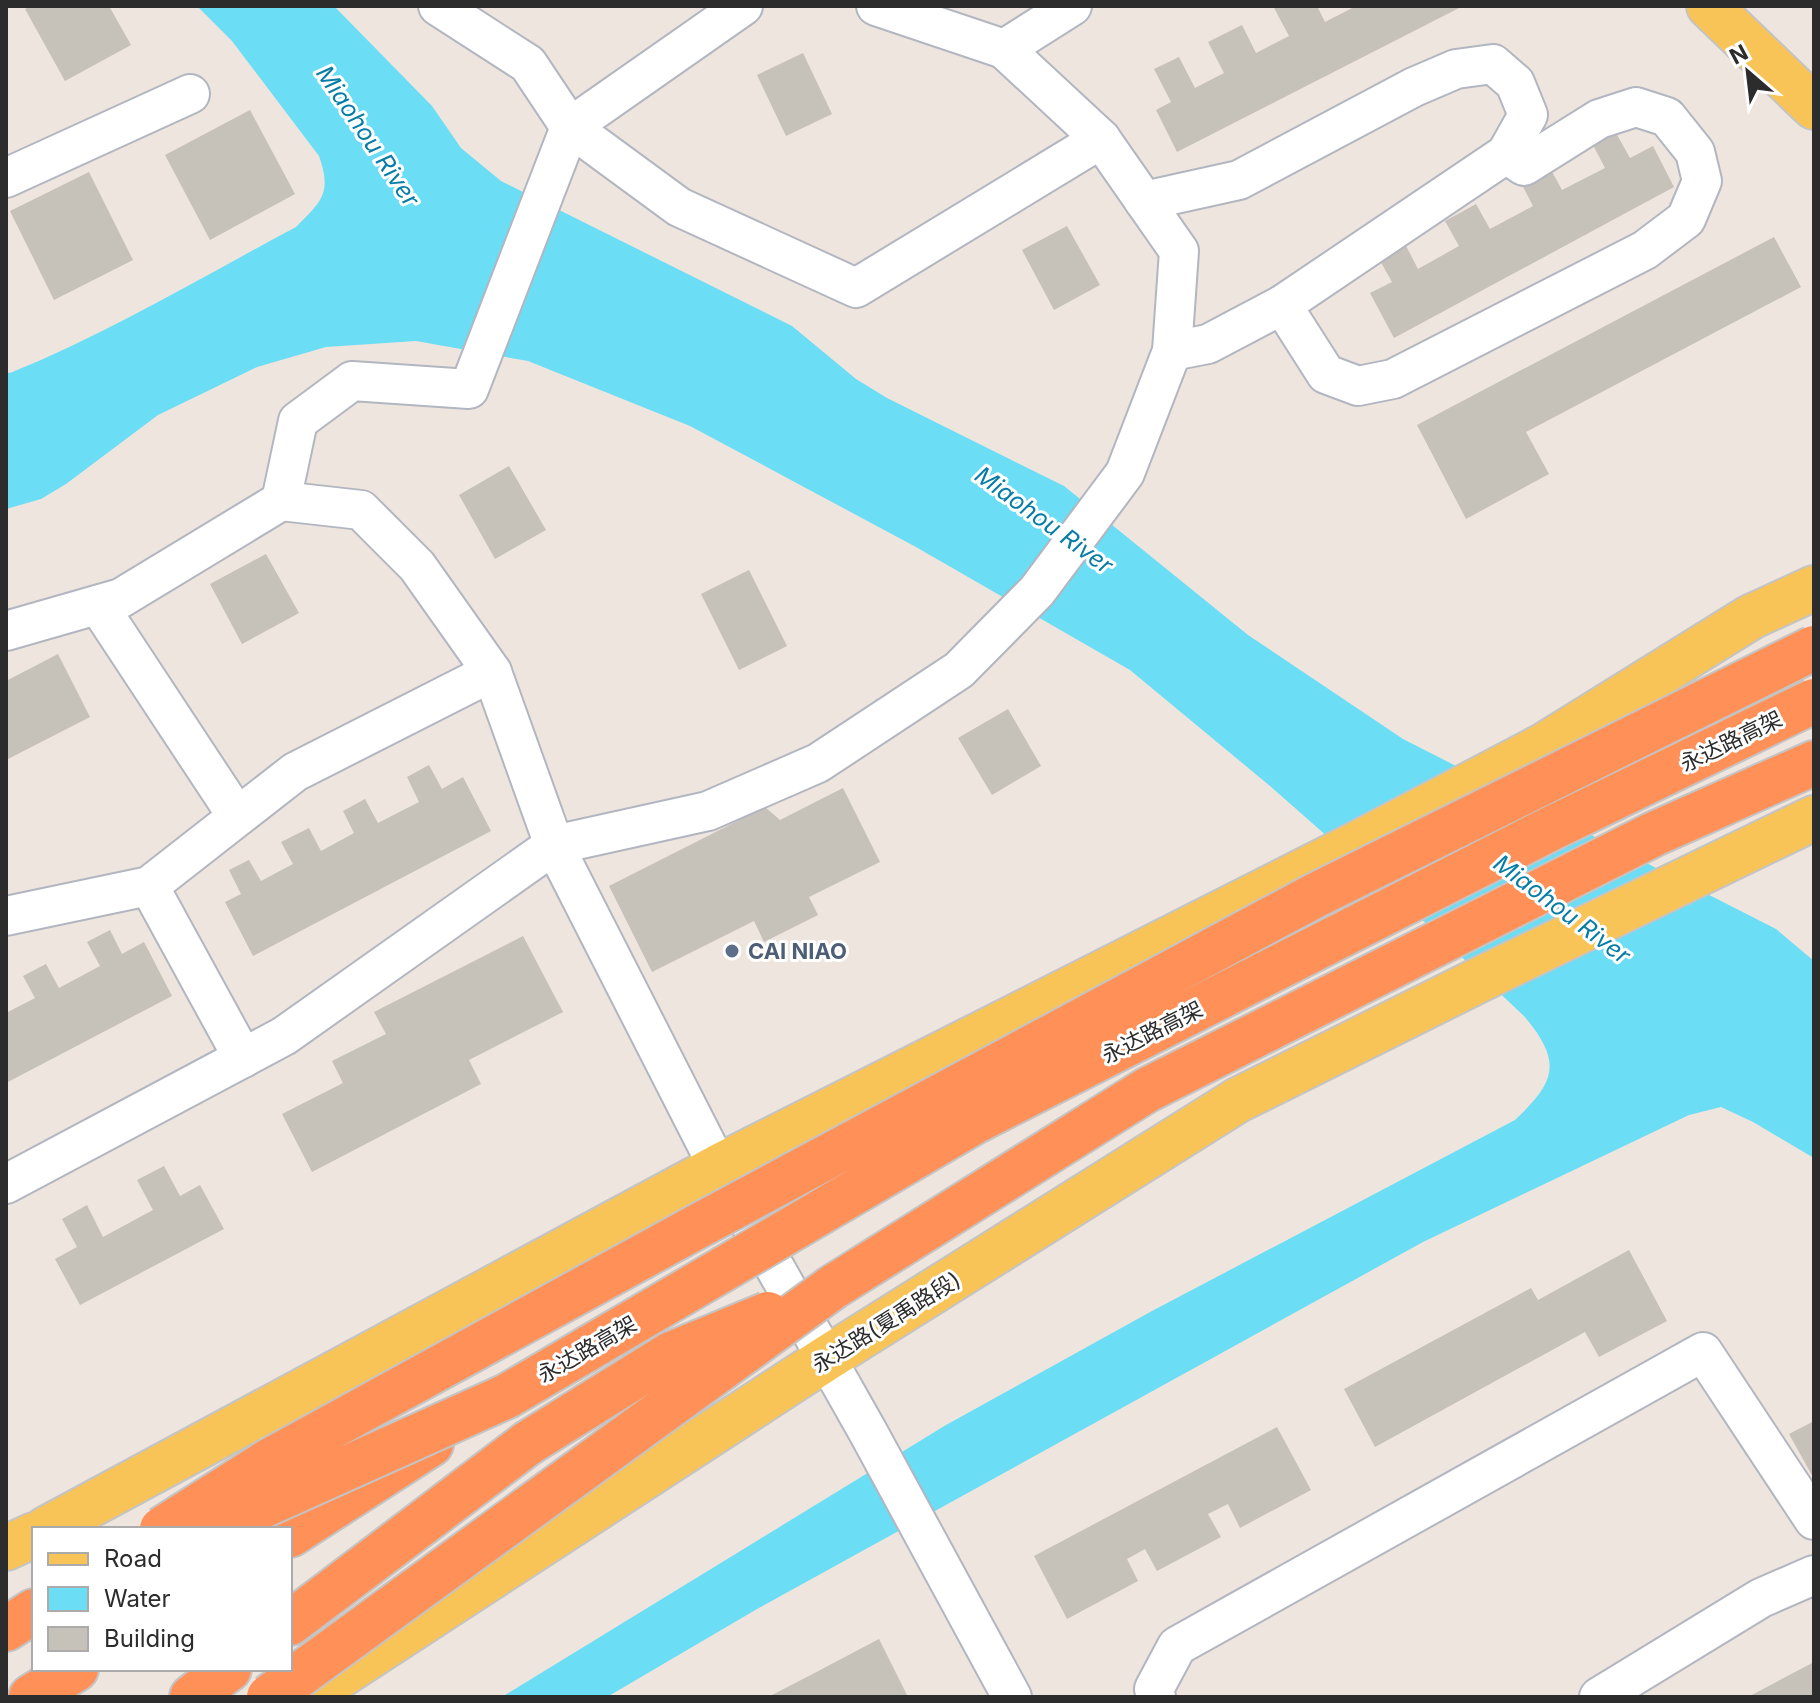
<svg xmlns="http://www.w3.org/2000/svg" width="1820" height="1703" viewBox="0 0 1820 1703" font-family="Inter,'Noto Sans SC',sans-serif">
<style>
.water{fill:#6bddf5}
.building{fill:#c6c1b9}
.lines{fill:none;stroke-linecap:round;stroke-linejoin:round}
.minor-casing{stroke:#b2b6c0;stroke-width:42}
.major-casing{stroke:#c4c4c4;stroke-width:48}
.highway-casing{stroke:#c4c4c4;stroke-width:48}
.minor{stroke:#fff;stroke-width:38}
.major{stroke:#f8c458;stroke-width:44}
.highway{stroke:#ff9158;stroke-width:44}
.highway-bridge-casing{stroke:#c4c4c4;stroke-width:48;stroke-linecap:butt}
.highway-bridge{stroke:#ff9158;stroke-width:44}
.service-dot{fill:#5c6f8a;stroke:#fff;stroke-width:3}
.labels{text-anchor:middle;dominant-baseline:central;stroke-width:6;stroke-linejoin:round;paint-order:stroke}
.street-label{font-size:22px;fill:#2c2c2c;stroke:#fff}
.service-label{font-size:22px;font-weight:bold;fill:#4e5e75;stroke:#fff;text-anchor:start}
.water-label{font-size:24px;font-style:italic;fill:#067da6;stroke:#fff}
</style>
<rect width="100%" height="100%" fill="#eee5de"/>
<path class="water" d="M 197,6 L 334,6 L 432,106 L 461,148 L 501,181 L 792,326 L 856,379 L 887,398 L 1064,486 L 1248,635 L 1403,739 L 1776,929 L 1814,961 L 1814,1158 L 1753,1122 L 1721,1107 L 1689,1115 L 1423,1242 L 757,1609 L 607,1697 L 502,1697 L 946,1425 L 1152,1311 L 1515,1120 C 1555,1082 1563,1063 1525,1017 L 1428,925 L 1270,786 L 1130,670 L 916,547 L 690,426 L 528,361 L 416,341 L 326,347 L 257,367 L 158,415 L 66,484 L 41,499 L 6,509 L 6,372 L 10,373 C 109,333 202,277 296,227 C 322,201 332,193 319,156 L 232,41 Z"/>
<g class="building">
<path d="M 31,6 L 109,6 L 131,45 L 65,81 L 25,9 Z"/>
<path d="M 1273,6 L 1317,6 L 1325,22 L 1356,6 L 1463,6 L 1177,152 L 1156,110 L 1171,102 L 1154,69 L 1179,57 L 1195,88 L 1224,73 L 1208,42 L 1242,25 L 1256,53 L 1289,36 Z"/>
<path d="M 803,53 L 832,114 L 786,136 L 757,75 Z"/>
<path d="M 250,110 L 295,194 L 210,240 L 165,155 Z"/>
<path d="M 1616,133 L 1630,158 L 1653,146 L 1674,187 L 1394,338 L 1370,293 L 1392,282 L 1378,257 L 1404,242 L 1418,269 L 1459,246 L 1445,221 L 1476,204 L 1490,229 L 1533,206 L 1520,181 L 1549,166 L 1562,190 L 1605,168 L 1593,145 Z"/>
<path d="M 89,172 L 133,260 L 54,300 L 10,211 Z"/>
<path d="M 1067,226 L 1100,285 L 1054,310 L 1022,250 Z"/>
<path d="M 1774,237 L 1801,287 L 1526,432 L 1549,474 L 1466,519 L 1417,425 Z"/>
<path d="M 509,466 L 546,530 L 495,559 L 459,495 Z"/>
<path d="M 266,554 L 299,613 L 242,644 L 210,584 Z"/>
<path d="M 749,570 L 787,646 L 739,670 L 701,594 Z"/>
<path d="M 58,654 L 90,717 L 6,760 L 6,681 Z"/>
<path d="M 1008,709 L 1041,766 L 992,795 L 958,738 Z"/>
<path d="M 429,765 L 442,789 L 463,777 L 491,831 L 253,956 L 225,902 L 241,894 L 229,870 L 249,860 L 261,881 L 293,864 L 281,842 L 309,828 L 321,851 L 354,833 L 343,811 L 365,799 L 378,823 L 419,802 L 407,777 Z"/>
<path d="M 843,788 L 880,862 L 809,897 L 818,915 L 764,942 L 754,921 L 652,972 L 609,886 L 765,807 L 780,820 Z"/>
<path d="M 110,930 L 122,954 L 144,942 L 172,996 L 6,1083 L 6,1013 L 35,998 L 23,976 L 46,964 L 59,988 L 100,966 L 87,942 Z"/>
<path d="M 523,936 L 563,1012 L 469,1060 L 481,1084 L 312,1172 L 282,1114 L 343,1083 L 332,1061 L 386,1034 L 374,1012 Z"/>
<path d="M 164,1166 L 180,1196 L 200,1185 L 224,1229 L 80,1305 L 55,1259 L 77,1247 L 62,1219 L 87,1205 L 103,1237 L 153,1210 L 137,1180 Z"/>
<path d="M 1629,1250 L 1667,1321 L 1599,1357 L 1585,1332 L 1375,1447 L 1344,1389 L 1531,1288 L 1538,1300 Z"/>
<path d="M 1814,1421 L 1814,1479 L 1789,1434 Z"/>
<path d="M 1277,1427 L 1311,1490 L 1240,1528 L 1228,1504 L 1208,1514 L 1221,1537 L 1157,1571 L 1145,1549 L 1127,1559 L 1138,1581 L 1067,1619 L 1034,1556 Z"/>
<path d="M 879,1639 L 908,1697 L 768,1697 L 805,1678 Z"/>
<path d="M 1814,1662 L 1814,1697 L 1748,1697 Z"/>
</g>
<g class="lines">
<g class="minor-casing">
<g id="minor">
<path d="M 438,6 L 528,64 L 570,127 L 679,207 L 856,288 L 1101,139"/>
<path d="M 743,6 L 570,127 L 469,389 L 352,381 L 298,421 L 281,501 L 361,510 L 417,566 L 492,672 L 554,845 L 718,1167 L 868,1432 L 1012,1697"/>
<path d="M 876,6 L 1004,49"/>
<path d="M 6,178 L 190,94"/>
<path d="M 1144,201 L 1239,180 L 1414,87 L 1456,69 L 1493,64 L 1515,83 L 1528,115 L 1506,154 L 1282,305 L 1208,344 L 1172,351"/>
<path d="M 1282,305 L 1326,374 L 1358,386 L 1393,379 L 1645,250 L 1686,219 L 1702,181 L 1695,152 L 1667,117 L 1636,107 L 1599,119 L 1524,166 L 1506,154"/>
<path d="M 98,605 L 237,816"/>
<path d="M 6,631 L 121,598 L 281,501"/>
<path d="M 149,886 L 243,1058"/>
<path d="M 6,916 L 149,886 L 295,772 L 492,672"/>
<path d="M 6,1184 L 284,1036 L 554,845 L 708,811 L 818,763 L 959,670 L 1037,591 L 1125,473 L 1172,351 L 1179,251 L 1101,139 L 1004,49 L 1072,6"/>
<path d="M 1156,1697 L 1154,1689 L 1177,1646 L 1703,1352 L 1814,1520"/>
<path d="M 1599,1697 L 1761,1598 L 1814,1575"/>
</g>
</g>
<g class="major-casing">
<g id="major">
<path d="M 1709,6 L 1814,107"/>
<path d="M 1505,826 L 1701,728"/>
<path d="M 46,1529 L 718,1167 L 1355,845 L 1545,745 L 1751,617 L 1814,588"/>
<path d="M 6,1548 L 34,1535"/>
<path d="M 307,1697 L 827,1358 L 1238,1100 L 1483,978 L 1814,818"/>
</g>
</g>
<g class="highway-casing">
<g id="highway">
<path d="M 833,1287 L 1147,1090 L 1654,834 L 1814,763"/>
<path d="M 290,1535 L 431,1444"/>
<path d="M 290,1623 L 528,1443"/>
<path d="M 6,1629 L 34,1611"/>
<path d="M 31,1697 L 76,1669"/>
<path d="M 192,1697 L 229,1669"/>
</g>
</g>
<use href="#minor" class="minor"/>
<use href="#major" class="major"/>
<use href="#highway" class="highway"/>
<g class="highway-bridge-casing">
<g id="highway-bridge">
<path d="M 528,1443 L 671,1354 L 768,1314"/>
<path d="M 162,1529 L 269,1461 L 700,1225 L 1316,895 L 1814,648"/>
<path d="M 211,1529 L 507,1396 L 974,1122 L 1552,828 L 1814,701"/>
<path d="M 269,1697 L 833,1287"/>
</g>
</g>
<use href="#highway-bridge" class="highway-bridge"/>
</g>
<circle class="service-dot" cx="732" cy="951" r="8"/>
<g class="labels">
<g class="street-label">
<text transform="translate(1731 741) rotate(-26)">永达路高架</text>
<text transform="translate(1152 1032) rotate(-27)">永达路高架</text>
<text transform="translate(886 1322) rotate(-32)">永达路(夏禹路段)</text>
<text transform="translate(587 1349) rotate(-30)">永达路高架</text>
</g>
<g class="service-label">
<text x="748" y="951">CAI NIAO</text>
</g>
<g class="water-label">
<text transform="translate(368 136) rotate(56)">Miaohou River</text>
<text transform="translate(1044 520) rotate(36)">Miaohou River</text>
<text transform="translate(1562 909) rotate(37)">Miaohou River</text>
</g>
</g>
<rect width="1820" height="1703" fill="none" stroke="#2c2c2c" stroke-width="16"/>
<rect x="32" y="1527" width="260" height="144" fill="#ffffff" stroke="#ababab" stroke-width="2"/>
<rect x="48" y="1553" width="40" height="12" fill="#f8c458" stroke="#ababab" stroke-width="2"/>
<text x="104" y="1567" font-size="24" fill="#2c2c2c">Road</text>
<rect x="48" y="1587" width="40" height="24" fill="#6bddf5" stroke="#ababab" stroke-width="2"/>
<text x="104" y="1607" font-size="24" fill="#2c2c2c">Water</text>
<rect x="48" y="1627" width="40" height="24" fill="#c6c1b9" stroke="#ababab" stroke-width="2"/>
<text x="104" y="1647" font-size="24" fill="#2c2c2c">Building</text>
<g transform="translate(1748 72) rotate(332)" stroke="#ffffff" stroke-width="6" paint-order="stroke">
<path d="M0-6L14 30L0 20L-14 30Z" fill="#2c2c2c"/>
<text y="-12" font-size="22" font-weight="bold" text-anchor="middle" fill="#2c2c2c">N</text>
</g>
</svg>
